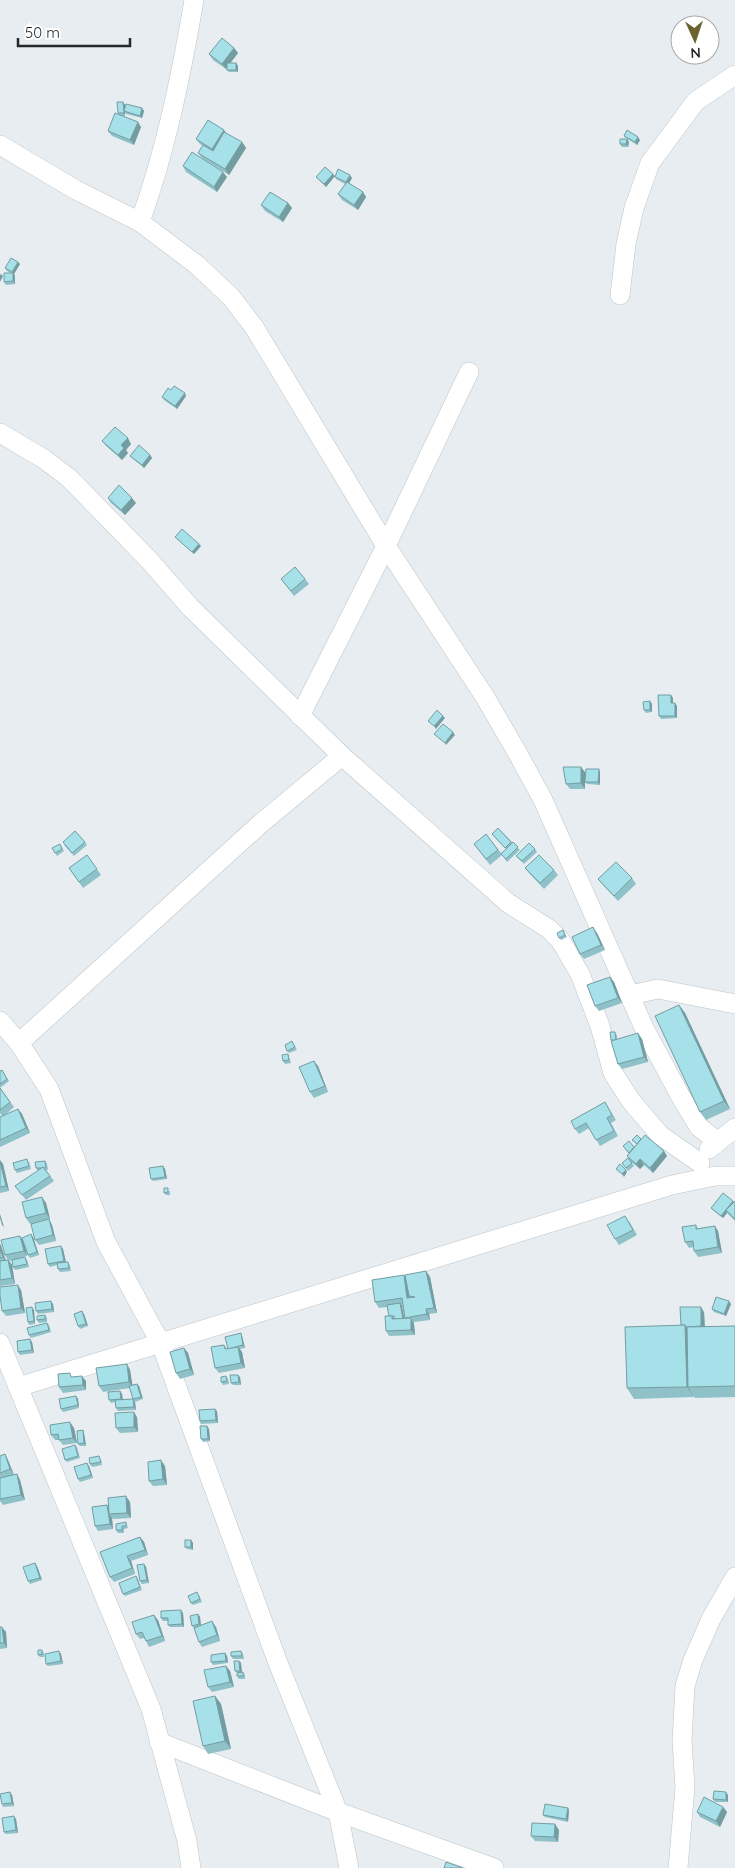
<svg xmlns="http://www.w3.org/2000/svg" width="735" height="1868" viewBox="0 0 735 1868" font-family="Quicksand,sans-serif">
<style>
.lines{fill:none;stroke-linecap:round;stroke-linejoin:round}
.minor-casing{stroke:#bec4c7;stroke-width:20}
.minor{stroke:#fff;stroke-width:19}
.wall{fill:#8fc1c8;fill-rule:evenodd}
.shaded-wall{fill:#749da2}
.building{fill:#a6e0e8;stroke:#749da2}
</style>
<rect width="100%" height="100%" fill="#e7edf1"/>
<g class="lines">
<g class="minor-casing">
<g id="minor">
<path d="M 0,145 L 76,190 L 140,222 L 197,265 L 231,297 L 254,327 L 386,546 L 485,697 L 518,754 L 543,800 L 645,1030 L 682,1099 L 699,1127 L 717,1141"/>
<path d="M 140,222 C 166,150 181,76 194,0"/>
<path d="M 620,295 L 626,244 L 634,208 L 650,163 L 696,101 L 735,75"/>
<path d="M 0,433 L 44,459 L 69,478 L 149,560 L 190,607 L 342,756 L 508,903 L 549,929 L 560,940 L 580,974 L 600,1026 L 613,1073 L 631,1101 L 660,1135 L 700,1163"/>
<path d="M 300,716 L 386,546 L 469,372"/>
<path d="M 630,995 L 658,989 L 735,1004"/>
<path d="M 0,1021 L 19,1043 L 49,1089 L 106,1242 L 161,1344 L 278,1663 L 338,1812 L 349,1868"/>
<path d="M 19,1043 L 259,825 L 342,756"/>
<path d="M 709,1149 L 735,1128"/>
<path d="M 0,1343 L 151,1709 L 187,1841 L 191,1868"/>
<path d="M 18,1387 L 672,1185 L 715,1176 L 735,1176"/>
<path d="M 159,1742 L 338,1812 L 494,1868"/>
<path d="M 678,1868 L 685,1787 L 682,1741 L 685,1686 L 693,1660 L 711,1619 L 735,1577"/>
</g>
</g>
<use href="#minor" class="minor"/>
</g>
<g class="wall">
<path d="M 234,48 L 238,53 L 230,63 L 236,63 L 238,66 L 238,72 L 229,72 L 227,70 L 227,67 L 226,69 L 213,60 L 209,54 Z"/>
<path d="M 123,102 L 125,105 L 125,107 L 144,111 L 142,118 L 126,114 L 125,113 L 125,116 L 122,116 L 141,127 L 134,145 L 112,136 L 108,131 L 119,114 L 118,113 Z"/>
<path d="M 624,136 L 640,140 L 637,145 L 626,138 Z"/>
<path d="M 196,139 L 242,142 L 246,148 L 229,175 L 202,158 L 198,153 L 203,146 L 200,144 Z"/>
<path d="M 627,139 L 629,142 L 628,147 L 622,147 L 620,144 Z"/>
<path d="M 183,166 L 227,177 L 217,192 L 186,172 Z"/>
<path d="M 335,176 L 352,178 L 349,183 L 363,192 L 366,197 L 358,210 L 342,200 L 338,194 L 345,184 L 336,179 L 335,176 L 326,187 L 316,177 Z"/>
<path d="M 288,203 L 292,208 L 283,222 L 265,211 L 261,205 Z"/>
<path d="M 18,262 L 20,264 L 14,274 L 15,276 L 15,284 L 6,285 L 4,282 L 11,273 L 7,271 L 5,268 Z"/>
<path d="M 171,390 L 186,396 L 177,409 L 164,400 L 162,397 Z"/>
<path d="M 102,441 L 131,444 L 126,450 L 128,453 L 122,460 L 106,446 Z"/>
<path d="M 150,455 L 152,458 L 144,468 L 132,458 L 130,456 Z"/>
<path d="M 108,498 L 136,503 L 125,515 L 111,503 Z"/>
<path d="M 175,537 L 201,546 L 194,554 L 177,539 Z"/>
<path d="M 281,579 L 305,579 L 309,584 L 294,596 Z"/>
<path d="M 673,698 L 673,703 L 677,706 L 677,718 L 661,719 L 659,716 Z"/>
<path d="M 650,701 L 652,704 L 652,712 L 646,713 L 644,710 Z"/>
<path d="M 585,772 L 585,789 L 570,789 L 566,784 Z"/>
<path d="M 600,772 L 600,785 L 587,784 L 585,782 Z"/>
<path d="M 498,828 L 520,850 L 507,862 L 502,855 L 490,865 L 474,844 L 486,834 L 501,853 L 506,849 L 492,834 Z"/>
<path d="M 85,842 L 87,845 L 74,856 L 64,845 Z"/>
<path d="M 60,844 L 64,851 L 57,856 L 52,848 Z"/>
<path d="M 535,849 L 537,852 L 524,864 L 516,856 Z"/>
<path d="M 87,855 L 101,875 L 83,888 L 69,868 Z"/>
<path d="M 525,868 L 554,870 L 558,875 L 544,889 L 529,873 Z"/>
<path d="M 632,878 L 636,884 L 618,901 L 602,884 L 598,879 Z"/>
<path d="M 563,930 L 567,937 L 561,940 L 559,938 Z"/>
<path d="M 597,933 L 605,950 L 584,959 L 580,954 Z"/>
<path d="M 610,977 L 614,982 L 622,1003 L 599,1011 L 595,1006 Z"/>
<path d="M 679,1005 L 685,1013 L 730,1109 L 706,1120 L 700,1112 Z"/>
<path d="M 617,1034 L 617,1039 L 642,1039 L 648,1062 L 622,1069 L 618,1064 L 611,1041 Z"/>
<path d="M 292,1041 L 297,1050 L 289,1053 L 287,1051 Z"/>
<path d="M 288,1054 L 291,1063 L 285,1064 L 283,1061 Z"/>
<path d="M 318,1066 L 328,1092 L 314,1098 L 310,1092 Z"/>
<path d="M 2,1070 L 9,1081 L 0,1088 L 0,1071 Z"/>
<path d="M 0,1088 L 14,1107 L 5,1115 L 18,1109 L 22,1114 L 30,1133 L 0,1147 L 0,1117 L 2,1116 L 0,1113 Z"/>
<path d="M 608,1107 L 616,1120 L 611,1123 L 618,1136 L 600,1146 L 589,1128 L 579,1134 L 575,1129 Z"/>
<path d="M 641,1139 L 667,1156 L 653,1173 L 644,1165 L 640,1169 L 631,1162 L 634,1166 L 628,1171 L 622,1163 L 630,1161 L 627,1156 L 629,1154 L 623,1146 L 634,1147 L 637,1144 L 632,1140 Z"/>
<path d="M 0,1160 L 3,1164 L 9,1191 L 0,1193 Z"/>
<path d="M 45,1161 L 47,1164 L 48,1170 L 46,1170 L 54,1181 L 26,1200 L 15,1186 L 38,1171 L 36,1168 Z"/>
<path d="M 29,1162 L 31,1169 L 17,1173 L 15,1170 Z"/>
<path d="M 163,1166 L 165,1169 L 167,1179 L 153,1181 L 151,1179 Z"/>
<path d="M 170,1191 L 170,1195 L 166,1195 L 164,1193 Z"/>
<path d="M 735,1201 L 735,1221 L 727,1213 L 723,1218 L 713,1210 L 711,1208 L 734,1202 Z"/>
<path d="M 46,1203 L 50,1219 L 30,1224 L 26,1218 Z"/>
<path d="M 49,1219 L 52,1225 L 56,1241 L 39,1245 L 35,1240 Z"/>
<path d="M 629,1221 L 637,1235 L 619,1245 L 615,1239 Z"/>
<path d="M 696,1225 L 698,1229 L 718,1231 L 722,1253 L 698,1257 L 694,1251 L 694,1247 L 689,1248 L 685,1242 Z"/>
<path d="M 33,1237 L 39,1255 L 30,1258 L 28,1255 L 25,1247 L 27,1256 L 9,1261 L 12,1265 L 15,1284 L 0,1286 L 0,1244 L 6,1260 L 8,1260 L 5,1255 L 22,1239 Z"/>
<path d="M 63,1249 L 66,1262 L 70,1265 L 71,1271 L 60,1272 L 58,1269 L 57,1265 L 50,1267 L 48,1264 Z"/>
<path d="M 25,1257 L 27,1260 L 29,1267 L 15,1270 L 13,1267 Z"/>
<path d="M 426,1271 L 430,1277 L 437,1313 L 429,1314 L 430,1320 L 414,1322 L 414,1324 L 415,1335 L 389,1336 L 386,1331 L 389,1316 L 387,1307 L 379,1308 L 375,1302 L 406,1277 ZM 401,1304 L 402,1304 L 405,1318 L 404,1319 Z"/>
<path d="M 21,1290 L 25,1313 L 6,1316 L 2,1311 Z"/>
<path d="M 53,1304 L 54,1312 L 38,1314 L 36,1311 Z"/>
<path d="M 731,1304 L 726,1316 L 714,1312 L 712,1309 Z"/>
<path d="M 34,1310 L 35,1324 L 29,1325 L 28,1322 Z"/>
<path d="M 704,1312 L 705,1326 L 735,1326 L 735,1397 L 695,1398 L 694,1396 L 694,1397 L 634,1399 L 627,1388 L 681,1325 Z"/>
<path d="M 84,1314 L 88,1326 L 80,1329 L 78,1326 Z"/>
<path d="M 45,1315 L 47,1318 L 47,1322 L 39,1323 L 37,1320 Z"/>
<path d="M 47,1323 L 49,1325 L 51,1332 L 31,1338 L 29,1335 Z"/>
<path d="M 242,1336 L 245,1348 L 240,1349 L 242,1352 L 245,1368 L 219,1373 L 215,1368 L 224,1345 L 227,1349 L 228,1349 Z"/>
<path d="M 32,1342 L 34,1353 L 20,1355 L 18,1352 Z"/>
<path d="M 184,1348 L 188,1353 L 194,1375 L 180,1379 L 176,1373 Z"/>
<path d="M 127,1364 L 130,1370 L 132,1385 L 137,1384 L 139,1386 L 143,1399 L 135,1402 L 133,1399 L 130,1388 L 103,1392 L 99,1386 Z"/>
<path d="M 226,1376 L 228,1379 L 229,1384 L 223,1385 L 221,1382 Z"/>
<path d="M 73,1377 L 86,1381 L 86,1390 L 63,1393 L 59,1387 Z"/>
<path d="M 240,1377 L 241,1385 L 233,1385 L 231,1383 Z"/>
<path d="M 120,1391 L 122,1394 L 123,1400 L 135,1402 L 136,1410 L 118,1411 L 116,1408 L 115,1402 L 111,1403 L 109,1400 Z"/>
<path d="M 76,1396 L 78,1399 L 79,1408 L 63,1412 L 61,1409 Z"/>
<path d="M 217,1411 L 218,1423 L 201,1424 L 200,1421 Z"/>
<path d="M 137,1417 L 138,1432 L 120,1433 L 116,1428 Z"/>
<path d="M 207,1426 L 209,1429 L 210,1441 L 203,1442 L 201,1439 Z"/>
<path d="M 74,1428 L 77,1443 L 63,1445 L 59,1440 L 55,1440 L 51,1435 Z"/>
<path d="M 83,1430 L 84,1433 L 86,1446 L 80,1446 L 78,1444 Z"/>
<path d="M 75,1445 L 77,1447 L 80,1458 L 67,1462 L 65,1460 Z"/>
<path d="M 5,1454 L 8,1460 L 14,1475 L 17,1474 L 20,1480 L 25,1500 L 3,1505 L 0,1501 L 0,1456 Z"/>
<path d="M 101,1459 L 102,1465 L 92,1467 L 90,1464 Z"/>
<path d="M 89,1466 L 93,1478 L 80,1482 L 78,1479 Z"/>
<path d="M 165,1466 L 167,1485 L 153,1486 L 149,1481 Z"/>
<path d="M 130,1502 L 131,1518 L 113,1519 L 112,1518 L 113,1529 L 98,1531 L 95,1526 L 108,1507 Z"/>
<path d="M 126,1522 L 128,1528 L 124,1529 L 124,1533 L 118,1533 L 116,1530 Z"/>
<path d="M 140,1537 L 144,1542 L 148,1555 L 131,1561 L 135,1574 L 114,1582 L 110,1577 Z"/>
<path d="M 191,1540 L 193,1543 L 193,1550 L 187,1549 L 185,1547 Z"/>
<path d="M 144,1564 L 146,1567 L 149,1583 L 142,1584 L 140,1581 Z"/>
<path d="M 37,1566 L 42,1580 L 30,1584 L 28,1581 Z"/>
<path d="M 136,1576 L 138,1579 L 142,1590 L 125,1596 L 123,1594 Z"/>
<path d="M 199,1595 L 202,1602 L 193,1605 L 191,1603 Z"/>
<path d="M 181,1610 L 183,1613 L 184,1627 L 170,1627 L 168,1625 L 168,1621 L 163,1621 L 161,1618 Z"/>
<path d="M 198,1614 L 200,1617 L 201,1625 L 216,1627 L 220,1641 L 202,1647 L 199,1642 L 194,1628 L 192,1626 Z"/>
<path d="M 158,1620 L 165,1641 L 149,1647 L 146,1641 L 144,1638 L 140,1639 L 136,1634 Z"/>
<path d="M 0,1627 L 6,1632 L 7,1648 L 0,1649 Z"/>
<path d="M 42,1650 L 44,1653 L 44,1657 L 40,1657 L 38,1655 Z"/>
<path d="M 241,1651 L 243,1654 L 244,1659 L 233,1659 L 231,1656 Z"/>
<path d="M 225,1653 L 227,1656 L 228,1663 L 213,1665 L 211,1662 Z"/>
<path d="M 61,1654 L 63,1664 L 48,1666 L 46,1664 Z"/>
<path d="M 239,1661 L 241,1663 L 242,1672 L 243,1672 L 245,1675 L 245,1679 L 239,1679 L 237,1676 L 237,1673 L 235,1671 Z"/>
<path d="M 226,1666 L 230,1671 L 234,1687 L 212,1692 L 208,1687 Z"/>
<path d="M 215,1696 L 221,1704 L 231,1749 L 208,1754 L 203,1746 Z"/>
<path d="M 12,1795 L 14,1806 L 3,1807 L 2,1804 Z"/>
<path d="M 728,1795 L 728,1802 L 715,1802 L 713,1799 Z"/>
<path d="M 723,1807 L 727,1812 L 720,1827 L 700,1817 L 697,1812 Z"/>
<path d="M 568,1808 L 569,1810 L 568,1822 L 545,1817 L 543,1815 Z"/>
<path d="M 16,1819 L 18,1833 L 6,1834 L 4,1832 Z"/>
<path d="M 559,1830 L 558,1842 L 535,1841 L 531,1836 Z"/>
</g>
<g class="shaded-wall">
<path d="M 234,48 L 238,53 L 226,69 L 222,64 Z"/>
<path d="M 236,63 L 238,66 L 238,72 L 236,70 Z"/>
<path d="M 123,102 L 125,105 L 125,112 L 124,111 L 125,113 L 125,116 L 124,113 Z"/>
<path d="M 142,108 L 144,111 L 142,118 L 140,116 Z"/>
<path d="M 138,122 L 141,127 L 134,145 L 130,140 Z"/>
<path d="M 224,130 L 228,136 L 216,154 L 212,149 Z"/>
<path d="M 638,137 L 640,140 L 637,145 L 635,142 Z"/>
<path d="M 627,139 L 629,142 L 628,147 L 626,144 Z"/>
<path d="M 242,142 L 246,148 L 229,175 L 225,169 Z"/>
<path d="M 223,172 L 227,177 L 217,192 L 214,187 Z"/>
<path d="M 333,174 L 335,176 L 326,187 L 324,184 Z"/>
<path d="M 350,175 L 352,178 L 348,185 L 346,182 Z"/>
<path d="M 363,192 L 366,197 L 358,210 L 354,205 Z"/>
<path d="M 288,203 L 292,208 L 283,222 L 279,217 Z"/>
<path d="M 18,262 L 20,264 L 14,274 L 15,276 L 15,284 L 13,281 L 13,273 L 12,272 Z"/>
<path d="M 1,274 L 3,276 L 0,282 L 0,275 Z"/>
<path d="M 185,393 L 186,396 L 177,409 L 175,406 Z"/>
<path d="M 128,438 L 131,444 L 126,450 L 128,453 L 122,460 L 118,455 L 121,445 Z"/>
<path d="M 150,455 L 152,458 L 144,468 L 142,465 Z"/>
<path d="M 132,498 L 136,503 L 125,515 L 121,510 Z"/>
<path d="M 199,544 L 201,546 L 194,554 L 192,552 Z"/>
<path d="M 671,695 L 673,698 L 673,706 L 671,703 Z"/>
<path d="M 650,701 L 652,704 L 652,712 L 650,710 Z"/>
<path d="M 675,703 L 677,706 L 677,718 L 675,716 Z"/>
<path d="M 443,716 L 445,718 L 436,729 L 434,726 Z"/>
<path d="M 453,732 L 455,735 L 446,745 L 445,743 Z"/>
<path d="M 581,767 L 585,772 L 585,789 L 581,783 Z"/>
<path d="M 599,769 L 600,772 L 600,785 L 598,782 Z"/>
<path d="M 593,927 L 597,933 L 605,950 L 601,945 Z"/>
<path d="M 610,977 L 614,982 L 622,1003 L 618,998 Z"/>
<path d="M 679,1005 L 685,1013 L 730,1109 L 724,1101 Z"/>
<path d="M 638,1033 L 642,1039 L 648,1062 L 644,1057 Z"/>
<path d="M 314,1061 L 318,1066 L 328,1092 L 325,1086 Z"/>
<path d="M 18,1109 L 22,1114 L 30,1133 L 26,1128 Z"/>
<path d="M 664,1151 L 667,1156 L 653,1173 L 650,1168 Z"/>
<path d="M 640,1159 L 644,1165 L 640,1169 L 636,1164 Z"/>
<path d="M 0,1160 L 3,1164 L 9,1191 L 6,1186 Z"/>
<path d="M 163,1166 L 165,1169 L 167,1179 L 165,1177 Z"/>
<path d="M 626,1170 L 627,1172 L 624,1177 L 622,1174 Z"/>
<path d="M 42,1197 L 46,1203 L 50,1219 L 46,1213 Z"/>
<path d="M 733,1201 L 735,1204 L 726,1210 L 727,1213 L 723,1218 L 721,1216 Z"/>
<path d="M 0,1214 L 4,1227 L 2,1225 L 0,1218 Z"/>
<path d="M 49,1219 L 52,1225 L 56,1241 L 53,1235 Z"/>
<path d="M 715,1226 L 718,1231 L 722,1253 L 718,1247 Z"/>
<path d="M 31,1234 L 33,1237 L 39,1255 L 37,1252 Z"/>
<path d="M 20,1236 L 24,1241 L 27,1256 L 24,1251 Z"/>
<path d="M 0,1244 L 1,1245 L 6,1263 L 3,1257 L 0,1249 Z"/>
<path d="M 61,1246 L 63,1249 L 66,1263 L 64,1261 Z"/>
<path d="M 8,1260 L 12,1265 L 15,1284 L 12,1278 Z"/>
<path d="M 426,1271 L 430,1277 L 437,1313 L 434,1308 Z"/>
<path d="M 404,1275 L 408,1280 L 409,1296 L 410,1299 L 407,1298 Z"/>
<path d="M 18,1285 L 21,1290 L 25,1313 L 21,1308 Z"/>
<path d="M 51,1301 L 53,1304 L 54,1312 L 52,1309 Z"/>
<path d="M 729,1301 L 731,1304 L 726,1316 L 724,1314 Z"/>
<path d="M 400,1303 L 402,1305 L 405,1322 L 403,1320 Z"/>
<path d="M 32,1307 L 34,1310 L 35,1324 L 34,1321 Z"/>
<path d="M 701,1307 L 704,1312 L 705,1333 L 701,1328 Z"/>
<path d="M 426,1309 L 429,1314 L 430,1320 L 427,1314 Z"/>
<path d="M 82,1311 L 84,1314 L 88,1326 L 86,1324 Z"/>
<path d="M 411,1318 L 414,1324 L 415,1335 L 411,1330 Z"/>
<path d="M 685,1325 L 692,1335 L 688,1387 L 694,1397 L 687,1387 Z"/>
<path d="M 241,1333 L 242,1336 L 245,1348 L 243,1345 Z"/>
<path d="M 30,1339 L 32,1342 L 34,1353 L 32,1350 Z"/>
<path d="M 238,1347 L 242,1352 L 245,1368 L 241,1363 Z"/>
<path d="M 184,1348 L 188,1353 L 194,1375 L 190,1369 Z"/>
<path d="M 127,1364 L 130,1370 L 133,1388 L 129,1382 Z"/>
<path d="M 238,1375 L 240,1377 L 241,1385 L 239,1382 Z"/>
<path d="M 82,1376 L 86,1381 L 86,1390 L 83,1385 Z"/>
<path d="M 137,1384 L 139,1386 L 143,1399 L 141,1397 Z"/>
<path d="M 120,1391 L 122,1394 L 123,1402 L 121,1399 Z"/>
<path d="M 76,1396 L 78,1399 L 79,1408 L 78,1405 Z"/>
<path d="M 133,1399 L 135,1402 L 136,1410 L 134,1407 Z"/>
<path d="M 215,1409 L 217,1411 L 218,1423 L 216,1420 Z"/>
<path d="M 134,1412 L 137,1417 L 138,1432 L 134,1427 Z"/>
<path d="M 70,1422 L 74,1428 L 77,1443 L 73,1438 Z"/>
<path d="M 207,1426 L 209,1429 L 210,1441 L 208,1439 Z"/>
<path d="M 83,1430 L 84,1433 L 86,1446 L 84,1443 Z"/>
<path d="M 5,1454 L 8,1460 L 14,1475 L 10,1469 Z"/>
<path d="M 161,1460 L 165,1466 L 167,1485 L 163,1479 Z"/>
<path d="M 87,1463 L 89,1466 L 93,1478 L 91,1475 Z"/>
<path d="M 17,1474 L 20,1480 L 25,1500 L 21,1495 Z"/>
<path d="M 126,1496 L 130,1502 L 131,1518 L 127,1513 Z"/>
<path d="M 107,1505 L 110,1510 L 109,1514 L 112,1518 L 113,1529 L 110,1524 Z"/>
<path d="M 140,1537 L 144,1542 L 148,1555 L 145,1550 Z"/>
<path d="M 191,1540 L 193,1543 L 193,1550 L 191,1547 Z"/>
<path d="M 127,1556 L 131,1561 L 135,1574 L 132,1568 Z"/>
<path d="M 35,1563 L 37,1566 L 42,1580 L 40,1578 Z"/>
<path d="M 144,1564 L 146,1567 L 149,1583 L 147,1580 Z"/>
<path d="M 181,1610 L 183,1613 L 184,1627 L 182,1624 Z"/>
<path d="M 198,1614 L 200,1617 L 201,1627 L 199,1624 Z"/>
<path d="M 154,1615 L 158,1620 L 165,1641 L 162,1636 Z"/>
<path d="M 212,1621 L 216,1627 L 220,1641 L 217,1635 Z"/>
<path d="M 2,1627 L 6,1632 L 7,1648 L 4,1643 Z"/>
<path d="M 59,1651 L 61,1654 L 63,1664 L 61,1661 Z"/>
<path d="M 225,1653 L 227,1656 L 228,1663 L 226,1661 Z"/>
<path d="M 239,1661 L 241,1663 L 242,1674 L 240,1671 Z"/>
<path d="M 226,1666 L 230,1671 L 234,1687 L 230,1682 Z"/>
<path d="M 215,1696 L 221,1704 L 231,1749 L 225,1741 Z"/>
<path d="M 10,1792 L 12,1795 L 14,1806 L 12,1803 Z"/>
<path d="M 726,1792 L 728,1795 L 728,1802 L 726,1800 Z"/>
<path d="M 723,1807 L 727,1812 L 720,1827 L 716,1821 Z"/>
<path d="M 568,1808 L 569,1810 L 568,1822 L 566,1819 Z"/>
<path d="M 14,1816 L 16,1819 L 18,1833 L 16,1830 Z"/>
<path d="M 555,1824 L 559,1830 L 558,1842 L 554,1837 Z"/>
</g>
<g class="building">
<path d="M 222,38 L 234,48 L 222,64 L 209,54 Z"/>
<rect x="227" y="63" width="9" height="7"/>
<path d="M 117,102 L 123,102 L 124,113 L 118,113 Z"/>
<path d="M 126,104 L 142,108 L 140,116 L 124,111 Z"/>
<path d="M 115,113 L 138,122 L 130,140 L 108,131 Z"/>
<path d="M 208,120 L 224,130 L 212,149 L 196,139 Z"/>
<path d="M 627,130 L 638,137 L 635,142 L 624,136 Z"/>
<path d="M 224,132 L 242,142 L 225,169 L 198,153 L 203,145 L 213,151 Z"/>
<path d="M 620,139 L 627,139 L 626,144 L 620,144 Z"/>
<path d="M 192,152 L 223,172 L 214,187 L 183,166 Z"/>
<path d="M 325,167 L 333,174 L 324,184 L 316,177 Z"/>
<path d="M 338,169 L 350,175 L 346,182 L 335,177 Z"/>
<path d="M 347,182 L 363,192 L 354,205 L 338,194 Z"/>
<path d="M 270,192 L 288,203 L 279,217 L 261,205 Z"/>
<path d="M 11,258 L 18,262 L 12,272 L 5,268 Z"/>
<path d="M 4,273 L 13,273 L 13,281 L 4,282 Z"/>
<path d="M 174,386 L 185,393 L 175,406 L 162,397 L 168,388 L 171,390 Z"/>
<path d="M 115,427 L 128,438 L 121,445 L 124,448 L 118,455 L 102,441 Z"/>
<path d="M 139,445 L 150,455 L 142,465 L 130,456 Z"/>
<path d="M 119,485 L 132,498 L 121,510 L 108,498 Z"/>
<path d="M 182,529 L 199,544 L 192,552 L 175,537 Z"/>
<path d="M 295,567 L 305,579 L 291,591 L 281,579 Z"/>
<path d="M 658,695 L 671,695 L 671,703 L 675,703 L 675,716 L 659,716 Z"/>
<path d="M 650,701 L 650,710 L 644,710 L 643,702 Z"/>
<path d="M 437,710 L 443,716 L 434,726 L 428,721 Z"/>
<path d="M 443,724 L 453,732 L 445,743 L 434,734 Z"/>
<path d="M 563,767 L 581,767 L 581,783 L 566,784 Z"/>
<path d="M 586,769 L 599,769 L 598,782 L 585,782 Z"/>
<path d="M 498,828 L 511,842 L 505,848 L 492,834 Z"/>
<path d="M 75,831 L 85,842 L 72,853 L 63,842 Z"/>
<path d="M 486,834 L 498,850 L 486,859 L 474,844 Z"/>
<path d="M 513,842 L 518,847 L 506,859 L 501,854 Z"/>
<path d="M 529,843 L 535,849 L 522,861 L 516,856 Z"/>
<path d="M 60,844 L 62,849 L 55,853 L 52,848 Z"/>
<path d="M 87,855 L 97,869 L 79,882 L 69,868 Z"/>
<path d="M 539,855 L 554,870 L 540,883 L 525,868 Z"/>
<path d="M 616,862 L 632,878 L 614,896 L 598,879 Z"/>
<path d="M 593,927 L 601,945 L 580,954 L 572,937 Z"/>
<path d="M 563,930 L 565,935 L 559,938 L 557,933 Z"/>
<path d="M 610,977 L 618,998 L 595,1006 L 587,985 Z"/>
<path d="M 679,1005 L 724,1101 L 700,1112 L 655,1016 Z"/>
<path d="M 610,1032 L 615,1032 L 616,1040 L 611,1040 Z"/>
<path d="M 638,1033 L 644,1057 L 618,1064 L 611,1041 Z"/>
<path d="M 292,1041 L 295,1047 L 287,1051 L 285,1045 Z"/>
<path d="M 288,1054 L 289,1060 L 283,1061 L 282,1055 Z"/>
<path d="M 314,1061 L 325,1086 L 310,1092 L 299,1067 Z"/>
<path d="M 2,1070 L 7,1079 L 0,1084 L 0,1071 Z"/>
<path d="M 0,1088 L 10,1102 L 0,1110 Z"/>
<path d="M 605,1102 L 612,1115 L 607,1118 L 614,1131 L 596,1140 L 586,1123 L 575,1129 L 571,1121 Z"/>
<path d="M 18,1109 L 26,1128 L 0,1140 L 0,1117 Z"/>
<path d="M 637,1135 L 641,1139 L 637,1144 L 632,1140 Z"/>
<path d="M 645,1135 L 664,1151 L 650,1168 L 640,1159 L 636,1164 L 627,1156 Z"/>
<path d="M 629,1141 L 634,1147 L 629,1153 L 623,1146 Z"/>
<path d="M 628,1158 L 632,1163 L 626,1168 L 622,1163 Z"/>
<path d="M 27,1159 L 29,1166 L 15,1170 L 13,1163 Z"/>
<path d="M 45,1161 L 46,1167 L 44,1168 L 43,1167 L 42,1168 L 36,1168 L 35,1162 Z"/>
<path d="M 0,1162 L 6,1186 L 0,1187 Z"/>
<path d="M 620,1164 L 626,1170 L 622,1174 L 616,1169 Z"/>
<path d="M 163,1166 L 165,1177 L 151,1179 L 149,1168 Z"/>
<path d="M 43,1167 L 50,1176 L 22,1195 L 15,1186 Z"/>
<path d="M 164,1188 L 168,1188 L 168,1192 L 164,1193 Z"/>
<path d="M 723,1193 L 733,1201 L 721,1216 L 711,1208 Z"/>
<path d="M 42,1197 L 46,1213 L 26,1218 L 22,1202 Z"/>
<path d="M 735,1201 L 735,1219 L 726,1210 Z"/>
<path d="M 625,1216 L 633,1230 L 615,1239 L 607,1225 Z"/>
<path d="M 49,1219 L 53,1235 L 35,1240 L 31,1224 Z"/>
<path d="M 696,1225 L 696,1229 L 715,1226 L 718,1247 L 694,1251 L 693,1241 L 685,1242 L 682,1227 Z"/>
<path d="M 31,1234 L 37,1252 L 28,1255 L 22,1238 Z"/>
<path d="M 20,1236 L 24,1251 L 5,1255 L 1,1240 Z"/>
<path d="M 61,1246 L 64,1261 L 48,1264 L 45,1249 Z"/>
<path d="M 0,1249 L 3,1257 L 0,1258 Z"/>
<path d="M 25,1257 L 27,1264 L 13,1267 L 12,1260 Z"/>
<path d="M 8,1260 L 12,1278 L 0,1280 L 0,1261 Z"/>
<path d="M 68,1262 L 69,1268 L 58,1269 L 57,1263 Z"/>
<path d="M 426,1271 L 434,1308 L 426,1309 L 427,1314 L 405,1318 L 402,1298 L 375,1302 L 372,1280 L 404,1275 L 407,1298 L 415,1297 L 409,1296 L 405,1275 Z"/>
<path d="M 18,1285 L 21,1308 L 2,1311 L 0,1295 L 0,1287 Z"/>
<path d="M 716,1297 L 729,1301 L 724,1314 L 712,1309 Z"/>
<path d="M 51,1301 L 52,1309 L 36,1311 L 35,1303 Z"/>
<path d="M 400,1303 L 403,1319 L 394,1319 L 394,1316 L 389,1316 L 387,1305 Z"/>
<path d="M 32,1307 L 34,1321 L 28,1322 L 26,1308 Z"/>
<path d="M 680,1307 L 701,1307 L 701,1326 L 687,1327 L 687,1328 L 685,1325 L 681,1325 Z"/>
<path d="M 82,1311 L 86,1324 L 78,1326 L 74,1314 Z"/>
<path d="M 45,1315 L 45,1319 L 37,1320 L 37,1316 Z"/>
<path d="M 385,1316 L 392,1316 L 392,1319 L 411,1318 L 411,1330 L 386,1331 Z"/>
<path d="M 47,1323 L 49,1330 L 29,1335 L 27,1328 Z"/>
<path d="M 685,1325 L 687,1387 L 627,1388 L 625,1327 Z"/>
<path d="M 735,1326 L 735,1386 L 688,1387 L 687,1327 Z"/>
<path d="M 241,1333 L 243,1345 L 228,1349 L 225,1337 Z"/>
<path d="M 30,1339 L 32,1350 L 18,1352 L 17,1341 Z"/>
<path d="M 224,1345 L 225,1349 L 238,1347 L 241,1363 L 215,1368 L 211,1347 Z"/>
<path d="M 184,1348 L 190,1369 L 176,1373 L 170,1352 Z"/>
<path d="M 127,1364 L 129,1382 L 99,1386 L 96,1368 Z"/>
<path d="M 70,1373 L 71,1377 L 82,1376 L 83,1385 L 59,1387 L 58,1374 Z"/>
<path d="M 230,1375 L 238,1375 L 239,1382 L 231,1383 Z"/>
<path d="M 226,1376 L 227,1381 L 221,1382 L 221,1377 Z"/>
<path d="M 137,1384 L 141,1397 L 133,1399 L 129,1386 Z"/>
<path d="M 120,1391 L 121,1399 L 109,1400 L 108,1392 Z"/>
<path d="M 76,1396 L 78,1405 L 61,1409 L 59,1399 Z"/>
<path d="M 133,1399 L 134,1407 L 116,1408 L 115,1400 Z"/>
<path d="M 215,1409 L 216,1420 L 200,1421 L 199,1410 Z"/>
<path d="M 134,1412 L 134,1427 L 116,1428 L 115,1413 Z"/>
<path d="M 70,1422 L 73,1438 L 59,1440 L 58,1434 L 51,1435 L 50,1425 Z"/>
<path d="M 200,1426 L 207,1426 L 208,1439 L 201,1439 Z"/>
<path d="M 83,1430 L 84,1443 L 78,1444 L 77,1431 Z"/>
<path d="M 75,1445 L 78,1456 L 65,1460 L 62,1449 Z"/>
<path d="M 5,1454 L 10,1469 L 0,1473 L 0,1456 Z"/>
<path d="M 99,1456 L 101,1462 L 90,1464 L 89,1458 Z"/>
<path d="M 161,1460 L 163,1479 L 149,1481 L 148,1462 Z"/>
<path d="M 87,1463 L 91,1475 L 78,1479 L 74,1467 Z"/>
<path d="M 17,1474 L 21,1495 L 0,1499 L 0,1478 Z"/>
<path d="M 126,1496 L 127,1513 L 109,1514 L 108,1498 Z"/>
<path d="M 107,1505 L 110,1524 L 95,1526 L 92,1507 Z"/>
<path d="M 126,1522 L 126,1526 L 122,1526 L 122,1530 L 116,1530 L 116,1524 Z"/>
<path d="M 140,1537 L 145,1550 L 127,1556 L 132,1568 L 110,1577 L 100,1552 Z"/>
<rect x="185" y="1540" width="6" height="7"/>
<path d="M 35,1563 L 40,1578 L 28,1581 L 23,1567 Z"/>
<path d="M 144,1564 L 147,1580 L 140,1581 L 137,1565 Z"/>
<path d="M 136,1576 L 140,1587 L 123,1594 L 119,1583 Z"/>
<path d="M 197,1592 L 200,1599 L 191,1603 L 188,1596 Z"/>
<path d="M 181,1610 L 182,1624 L 168,1625 L 168,1618 L 161,1618 L 161,1611 Z"/>
<path d="M 198,1614 L 199,1624 L 192,1626 L 190,1616 Z"/>
<path d="M 154,1615 L 162,1636 L 146,1641 L 142,1632 L 136,1634 L 132,1622 Z"/>
<path d="M 212,1621 L 217,1635 L 199,1642 L 194,1628 Z"/>
<path d="M 0,1627 L 2,1627 L 4,1643 L 0,1643 Z"/>
<path d="M 38,1650 L 42,1650 L 42,1654 L 38,1655 Z"/>
<path d="M 59,1651 L 61,1661 L 46,1664 L 45,1654 Z"/>
<path d="M 241,1651 L 242,1656 L 231,1656 L 231,1652 Z"/>
<path d="M 225,1653 L 226,1661 L 211,1662 L 211,1655 Z"/>
<path d="M 234,1661 L 239,1661 L 240,1671 L 235,1671 Z"/>
<path d="M 226,1666 L 230,1682 L 208,1687 L 204,1670 Z"/>
<path d="M 243,1672 L 243,1676 L 237,1676 L 237,1673 Z"/>
<path d="M 215,1696 L 225,1741 L 203,1746 L 193,1701 Z"/>
<path d="M 714,1791 L 726,1792 L 726,1800 L 713,1799 Z"/>
<path d="M 10,1792 L 12,1803 L 2,1804 L 0,1794 Z"/>
<path d="M 704,1797 L 723,1807 L 716,1821 L 697,1812 Z"/>
<path d="M 545,1804 L 568,1808 L 566,1819 L 543,1815 Z"/>
<path d="M 14,1816 L 16,1830 L 4,1832 L 2,1818 Z"/>
<path d="M 532,1823 L 555,1824 L 554,1837 L 531,1836 Z"/>
<path d="M 446,1862 L 463,1868 L 444,1868 Z"/>
</g>
<g transform="translate(695 40) rotate(177)"><circle r="24" fill="#ffffff" stroke="#a8a9a9"/>
<path d="M0-4L9 19L0 12L-9 19Z" fill="#6c6330"/>
<text y="-8" font-size="14" font-weight="bold" text-anchor="middle" fill="#262829">N</text>
</g>
<path d="M18 38v8h112v-8" fill="none" stroke="#262829" stroke-width="2.5"/>
<text x="25" y="38" font-size="15" fill="#262829" stroke="#ffffff" stroke-width="4" paint-order="stroke">50 m</text>
</svg>
